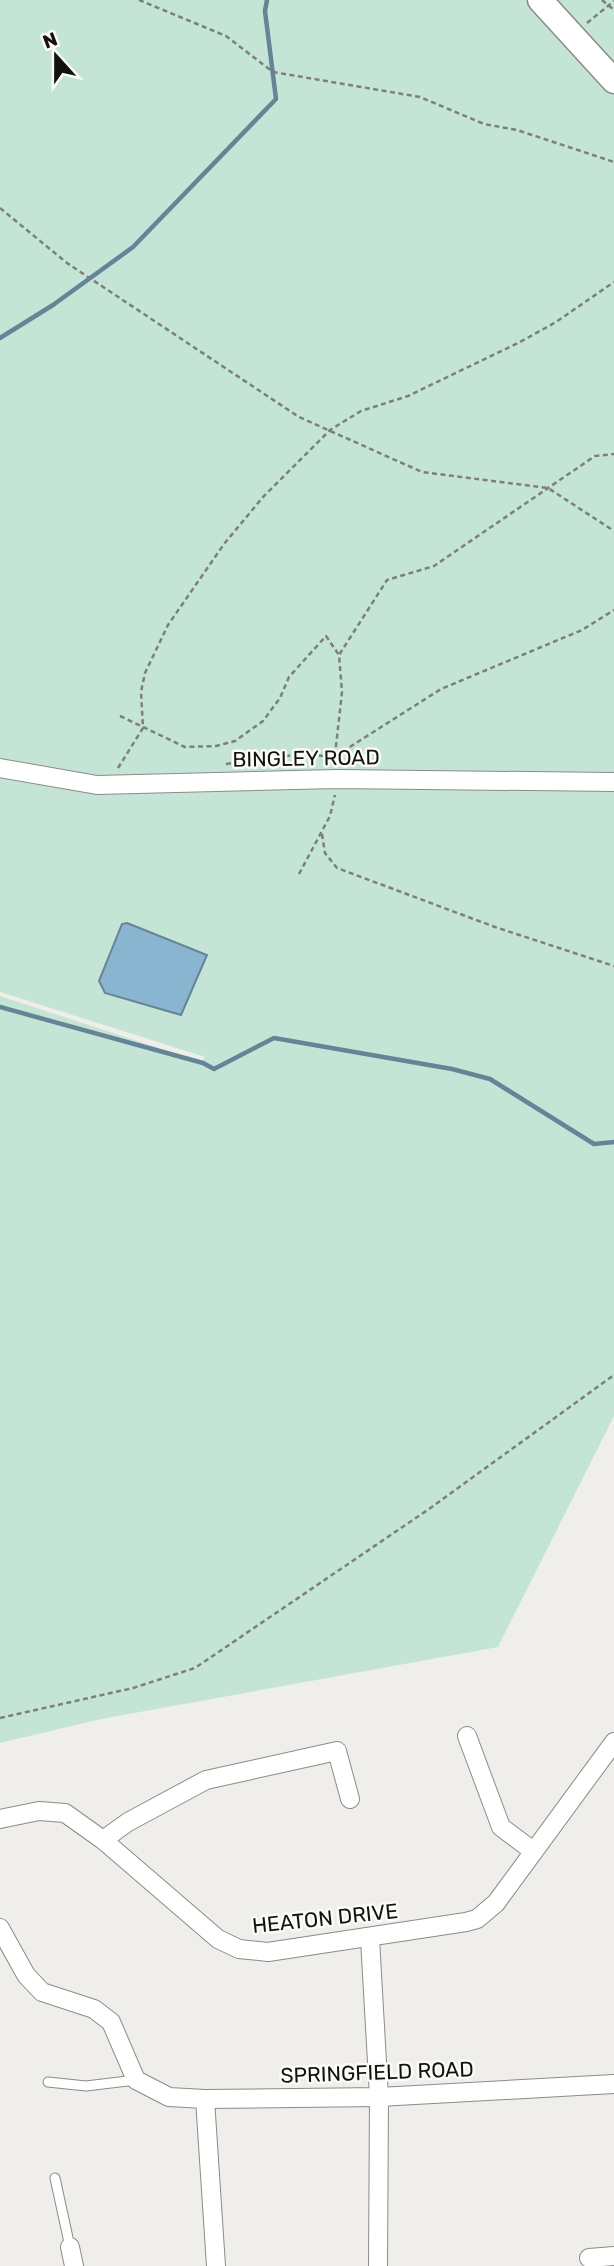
<svg xmlns="http://www.w3.org/2000/svg" width="614" height="2266" viewBox="0 0 614 2266" font-family="Rubik,sans-serif">
<style>
.green{fill:#c4e5d5}
.water{fill:#89b5d1;stroke:#658497;stroke-width:2}
.lines{fill:none;stroke-linecap:round;stroke-linejoin:round}
.stream{stroke:#658497;stroke-width:4.5}
.lane-casing{stroke:#8c8b87;stroke-width:11}
.street-casing{stroke:#8c8b87;stroke-width:20}
.secondary-casing{stroke:#8c8b87;stroke-width:27}
.path{stroke:#7e7e7b;stroke-width:2.5;stroke-dasharray:5 3.5;stroke-linecap:butt}
.lane{stroke:#fff;stroke-width:9}
.street{stroke:#fff;stroke-width:18}
.secondary{stroke:#fff;stroke-width:24}
.labels{text-anchor:middle;dominant-baseline:central;stroke-width:5;stroke-linejoin:round;paint-order:stroke}
.street-label{font-size:21px;fill:#121211;stroke:#fcfbf7}
</style>
<rect width="100%" height="100%" fill="#efeeea"/>
<g class="green">
<path d="M 0,0 L 531,0 L 614,83 L 614,1416 L 498,1647 L 101,1719 L 0,1743 L 0,996 L 202,1062 L 205,1057 L 0,992 Z"/>
<path d="M 545,0 L 614,0 L 614,78 Z"/>
</g>
<path class="water" d="M 127,923 L 207,955 L 181,1015 L 105,993 L 99,981 L 122,924 Z"/>
<g class="lines">
<g class="stream">
<path d="M 0,338 L 53,305 L 133,247 L 276,99 L 265,11 L 267,0"/>
<path d="M 0,1007 L 203,1063 L 214,1069 L 274,1038 L 452,1069 L 490,1079 L 594,1144 L 614,1142"/>
</g>
<g class="lane-casing">
<g id="lane">
<path d="M 48,2082 L 86,2086 L 136,2080"/>
<path d="M 55,2178 L 70,2247"/>
</g>
</g>
<g class="street-casing">
<g id="street">
<path d="M 0,768 L 97,785 L 336,779 L 614,782"/>
<path d="M 467,1736 L 501,1827 L 533,1851"/>
<path d="M 0,1819 L 39,1811 L 65,1813 L 103,1840 L 218,1939 L 239,1949 L 268,1952 L 466,1922 L 477,1919 L 496,1903 L 614,1742"/>
<path d="M 103,1840 L 128,1822 L 206,1780 L 337,1751 L 350,1799"/>
<path d="M 0,1928 L 26,1975 L 42,1992 L 94,2009 L 111,2022 L 136,2080 L 169,2097 L 205,2099 L 379,2097 L 614,2084"/>
<path d="M 370,1939 L 379,2097 L 378,2266"/>
<path d="M 205,2099 L 216,2266"/>
<path d="M 70,2247 L 74,2266"/>
<path d="M 589,2258 L 614,2256"/>
</g>
</g>
<g class="secondary-casing">
<path id="secondary" d="M 540,0 L 614,81"/>
</g>
<g class="path">
<path d="M 139,0 L 226,36 L 273,72 L 420,97 L 484,124 L 517,130 L 614,162"/>
<path d="M 602,0 L 614,10"/>
<path d="M 587,23 L 614,1"/>
<path d="M 0,208 L 67,263 L 299,417 L 422,472 L 548,488 L 614,531"/>
<path d="M 120,716 L 185,747 L 216,746 L 235,741 L 263,721 L 280,698 L 289,677 L 326,636 L 339,655"/>
<path d="M 226,764 L 302,754 L 334,757 L 441,689 L 582,630 L 614,610"/>
<path d="M 334,764 L 342,692 L 339,655 L 387,580 L 434,566 L 595,456 L 614,454"/>
<path d="M 118,768 L 143,728 L 141,692 L 145,673 L 168,625 L 224,544 L 263,497 L 330,430 L 361,411 L 408,396 L 520,342 L 556,322 L 614,282"/>
<path d="M 322,834 L 325,853 L 337,868 L 495,927 L 614,966"/>
<path d="M 299,874 L 330,816 L 335,795"/>
<path d="M 0,1718 L 133,1688 L 195,1668 L 429,1509 L 614,1375"/>
</g>
<use href="#lane" class="lane"/>
<use href="#street" class="street"/>
<use href="#secondary" class="secondary"/>
</g>
<g class="labels">
<g class="street-label">
<text transform="translate(306 758) rotate(-1)">BINGLEY ROAD</text>
<text transform="translate(325 1918) rotate(-6)">HEATON DRIVE</text>
<text transform="translate(377 2072) rotate(-2)">SPRINGFIELD ROAD</text>
</g>
</g>
<g transform="translate(56 56) rotate(339)" stroke="#fcfbf7" stroke-width="5" paint-order="stroke">
<path d="M0-5L12 26L0 18L-12 26Z" fill="#121211"/>
<text y="-10" font-size="19" font-weight="bold" text-anchor="middle" fill="#121211">N</text>
</g>
</svg>
